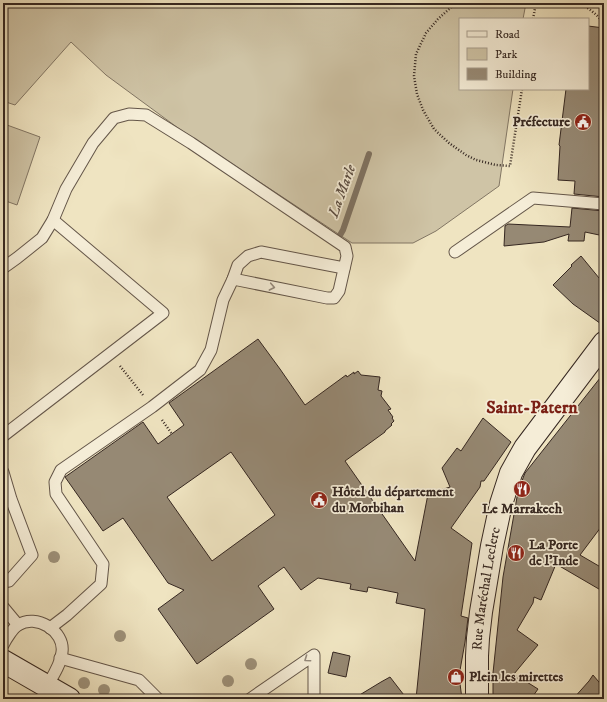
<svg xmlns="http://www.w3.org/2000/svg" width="607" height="702" viewBox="0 0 607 702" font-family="'IM FELL DW Pica',serif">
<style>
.green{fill:#cfc4a6;stroke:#827664}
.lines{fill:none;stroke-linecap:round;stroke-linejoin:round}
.stream{stroke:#7f7261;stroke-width:6}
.building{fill:#968974;stroke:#352721;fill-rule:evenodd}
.lane-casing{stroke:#645649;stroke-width:13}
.secondary-casing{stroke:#352721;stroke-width:24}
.path{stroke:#352721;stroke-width:2.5;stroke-dasharray:1 2;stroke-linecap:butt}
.lane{stroke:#f5edd7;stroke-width:11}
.secondary{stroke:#f5edd7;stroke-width:22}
.tree{fill:#9e927b}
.oneway{stroke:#958a7c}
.labels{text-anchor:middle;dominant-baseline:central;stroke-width:3.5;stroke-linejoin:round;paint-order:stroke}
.poi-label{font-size:14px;font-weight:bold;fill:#352721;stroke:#f5edd7;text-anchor:start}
.street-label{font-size:14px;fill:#352721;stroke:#f5edd7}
.water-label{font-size:15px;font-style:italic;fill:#5a4c41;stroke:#f5edd7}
.district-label{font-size:18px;font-weight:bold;fill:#7a1f14;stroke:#f5edd7}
</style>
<rect width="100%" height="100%" fill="#efe4c1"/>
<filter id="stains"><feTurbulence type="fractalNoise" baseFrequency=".005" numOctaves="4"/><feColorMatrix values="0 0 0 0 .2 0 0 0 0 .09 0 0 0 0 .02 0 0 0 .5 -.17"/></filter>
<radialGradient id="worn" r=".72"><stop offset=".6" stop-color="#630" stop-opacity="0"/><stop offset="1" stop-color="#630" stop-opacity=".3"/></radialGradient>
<g class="green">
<path d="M 3,3 L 526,3 L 523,19 L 460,19 L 460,89 L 513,89 L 499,186 L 436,231 L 413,243 L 352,243 L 178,128 L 106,75 L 71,42 L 15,105 L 3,101 Z"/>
<path d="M 7,125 L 40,137 L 17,205 L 3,200 L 3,138 Z"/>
</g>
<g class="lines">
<path class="stream" d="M 339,237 L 343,230 L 369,154"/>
</g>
<g class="building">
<path d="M 588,26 L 604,28 L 604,197 L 574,194 L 575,181 L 558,180 L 560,146 L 559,145 L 566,89 L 588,89 Z"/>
<path d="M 572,208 L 604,211 L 604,236 L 585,232 L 584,241 L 568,241 L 569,234 L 544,242 L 504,246 L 505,226 L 508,224 L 570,227 Z"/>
<path d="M 581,256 L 604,284 L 604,326 L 573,304 L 553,285 L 572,266 L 571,265 Z"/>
<path d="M 258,339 L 280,369 L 305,405 L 346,375 L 347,377 L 354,372 L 354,374 L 358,371 L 361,375 L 380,377 L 378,390 L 382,391 L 381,396 L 391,409 L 388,410 L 393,417 L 392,418 L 394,421 L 391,424 L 392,425 L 385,431 L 385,432 L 345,461 L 415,561 L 428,494 L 450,487 L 442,468 L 457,448 L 461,451 L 483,418 L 511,442 L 484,481 L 481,481 L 480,487 L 451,528 L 472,543 L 461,616 L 468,618 L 465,642 L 459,676 L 462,699 L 416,699 L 425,609 L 396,603 L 398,593 L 368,587 L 367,592 L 350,589 L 351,584 L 318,578 L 301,590 L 284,567 L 258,586 L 274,609 L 197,664 L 158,609 L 184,590 L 168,583 L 123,518 L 103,531 L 65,477 L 143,422 L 158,444 L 184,425 L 169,403 ZM 231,452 L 275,515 L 212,561 L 167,497 Z"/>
<path d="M 604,373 L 604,523 L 580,555 L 604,569 L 604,592 L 556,564 L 541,600 L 534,597 L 533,603 L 517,630 L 538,645 L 514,674 L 538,689 L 531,699 L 493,699 L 493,673 L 503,577 L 517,497 L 523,478 L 525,473 Z"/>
<path d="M 333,652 L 350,656 L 346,677 L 328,673 Z"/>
<path d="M 593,675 L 604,688 L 604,699 L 573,699 L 589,681 Z"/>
<path d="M 390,677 L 407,699 L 353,699 L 381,682 Z"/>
</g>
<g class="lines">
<g class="lane-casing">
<g id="lane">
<path d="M 455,252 L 533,198 L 604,204"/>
<path d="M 3,268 L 17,258 L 42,238 L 53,220 L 66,189 L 93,143 L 114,118 L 129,114 L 146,115 L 191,143 L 345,247 L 347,256 L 339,291 L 334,298 L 327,298 L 233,279"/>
<path d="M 3,436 L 163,313 L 53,220"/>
<path d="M 3,472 L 11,499 L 32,555 L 9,581 L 3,582"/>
<path d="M 3,607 L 18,625"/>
<path d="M 50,628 L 67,615 L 101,584 L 103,564 L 56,494 L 55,482 L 61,470 L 152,407 L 200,370 L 211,350 L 223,300 L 233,279 L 238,265 L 248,256 L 261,252 L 344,268"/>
<path d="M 3,645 C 6,639 13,628 18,625 C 36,613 65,631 62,652 C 61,664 53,676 47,686"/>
<path d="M 60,658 L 139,680 L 158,699"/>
<path d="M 250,699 L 314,655 L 314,699"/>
</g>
</g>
<g class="secondary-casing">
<g id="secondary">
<path d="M 3,661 L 69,699"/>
<path id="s1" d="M 477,699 L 477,656 L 478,638 L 481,612 L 492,546 L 501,504 L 511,473 L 525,448 L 604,343"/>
</g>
</g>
<g class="path">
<path d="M 456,3 L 438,19 L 426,33 L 416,54 L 414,76 L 417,94 L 423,110 L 434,129 L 449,143 L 466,155 L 476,160 L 496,165 L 510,166 L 522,89"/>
<path d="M 580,3 C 589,9 599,15 604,25"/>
<path d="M 533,19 L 536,3"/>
<path d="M 120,366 L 143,395"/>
<path d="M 162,420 L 172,434"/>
</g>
<use href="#lane" class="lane"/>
<use href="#secondary" class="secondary"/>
</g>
<g class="tree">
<circle cx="54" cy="557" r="6"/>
<circle cx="120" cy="636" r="6"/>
<circle cx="251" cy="664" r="6"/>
<circle cx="228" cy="681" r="6"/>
<circle cx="84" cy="683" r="6"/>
<circle cx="104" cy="690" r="6"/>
</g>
<defs><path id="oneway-chevron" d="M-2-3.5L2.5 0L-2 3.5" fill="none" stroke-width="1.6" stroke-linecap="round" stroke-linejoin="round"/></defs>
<g class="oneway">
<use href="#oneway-chevron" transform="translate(272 287) rotate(11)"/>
<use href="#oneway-chevron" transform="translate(307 659) rotate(145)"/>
</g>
<defs>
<g id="civic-disc" transform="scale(0.9)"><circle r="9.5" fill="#8f2418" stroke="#f5edd7"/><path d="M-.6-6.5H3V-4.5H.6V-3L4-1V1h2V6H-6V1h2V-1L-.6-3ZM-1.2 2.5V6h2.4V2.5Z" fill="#fff"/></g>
<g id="restaurant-disc" transform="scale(0.9)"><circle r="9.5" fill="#8f2418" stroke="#f5edd7"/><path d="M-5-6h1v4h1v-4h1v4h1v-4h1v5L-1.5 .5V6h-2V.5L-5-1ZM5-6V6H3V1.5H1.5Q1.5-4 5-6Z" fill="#fff"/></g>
<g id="shop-disc" transform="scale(0.9)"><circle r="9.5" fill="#8f2418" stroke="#f5edd7"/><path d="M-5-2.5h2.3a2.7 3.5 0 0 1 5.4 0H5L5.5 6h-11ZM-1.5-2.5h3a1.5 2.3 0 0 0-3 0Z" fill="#fff"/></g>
</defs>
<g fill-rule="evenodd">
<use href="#civic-disc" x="583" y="122"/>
<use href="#restaurant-disc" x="522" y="489"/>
<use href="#civic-disc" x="319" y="500"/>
<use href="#restaurant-disc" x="516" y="553"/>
<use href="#shop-disc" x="456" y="677"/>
</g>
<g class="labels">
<g class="poi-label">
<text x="570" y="122" text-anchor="end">Préfecture</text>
<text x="332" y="492">Hôtel du département<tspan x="332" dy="16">du Morbihan</tspan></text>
<text x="522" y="509" text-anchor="middle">Le Marrakech</text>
<text x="529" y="545">La Porte<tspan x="529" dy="16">de l'Inde</tspan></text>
<text x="469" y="677">Plein les mirettes</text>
</g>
<g class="street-label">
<text stroke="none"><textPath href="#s1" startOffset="111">Rue Maréchal Leclerc</textPath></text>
</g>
<g class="water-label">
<text transform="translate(342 191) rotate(-70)">La Marle</text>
</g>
<g class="district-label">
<text x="532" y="408">Saint-Patern</text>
</g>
</g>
<rect width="607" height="702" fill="none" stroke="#efe4c1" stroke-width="16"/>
<rect x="4" y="4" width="599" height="694" fill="none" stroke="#352721" stroke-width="2"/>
<rect x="8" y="8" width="591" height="686" fill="none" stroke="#352721"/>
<rect x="459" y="18" width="130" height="72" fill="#f5edd7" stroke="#a89e8e"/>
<rect x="467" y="31" width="20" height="6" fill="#f5edd7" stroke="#a89e8e"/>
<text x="495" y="38" font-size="12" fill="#352721">Road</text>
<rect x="467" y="48" width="20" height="12" fill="#cfc4a6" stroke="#a89e8e"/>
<text x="495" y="58" font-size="12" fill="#352721">Park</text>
<rect x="467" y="68" width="20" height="12" fill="#968974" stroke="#a89e8e"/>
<text x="495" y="78" font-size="12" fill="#352721">Building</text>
<rect width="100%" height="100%" filter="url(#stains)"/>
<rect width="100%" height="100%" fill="url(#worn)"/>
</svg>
